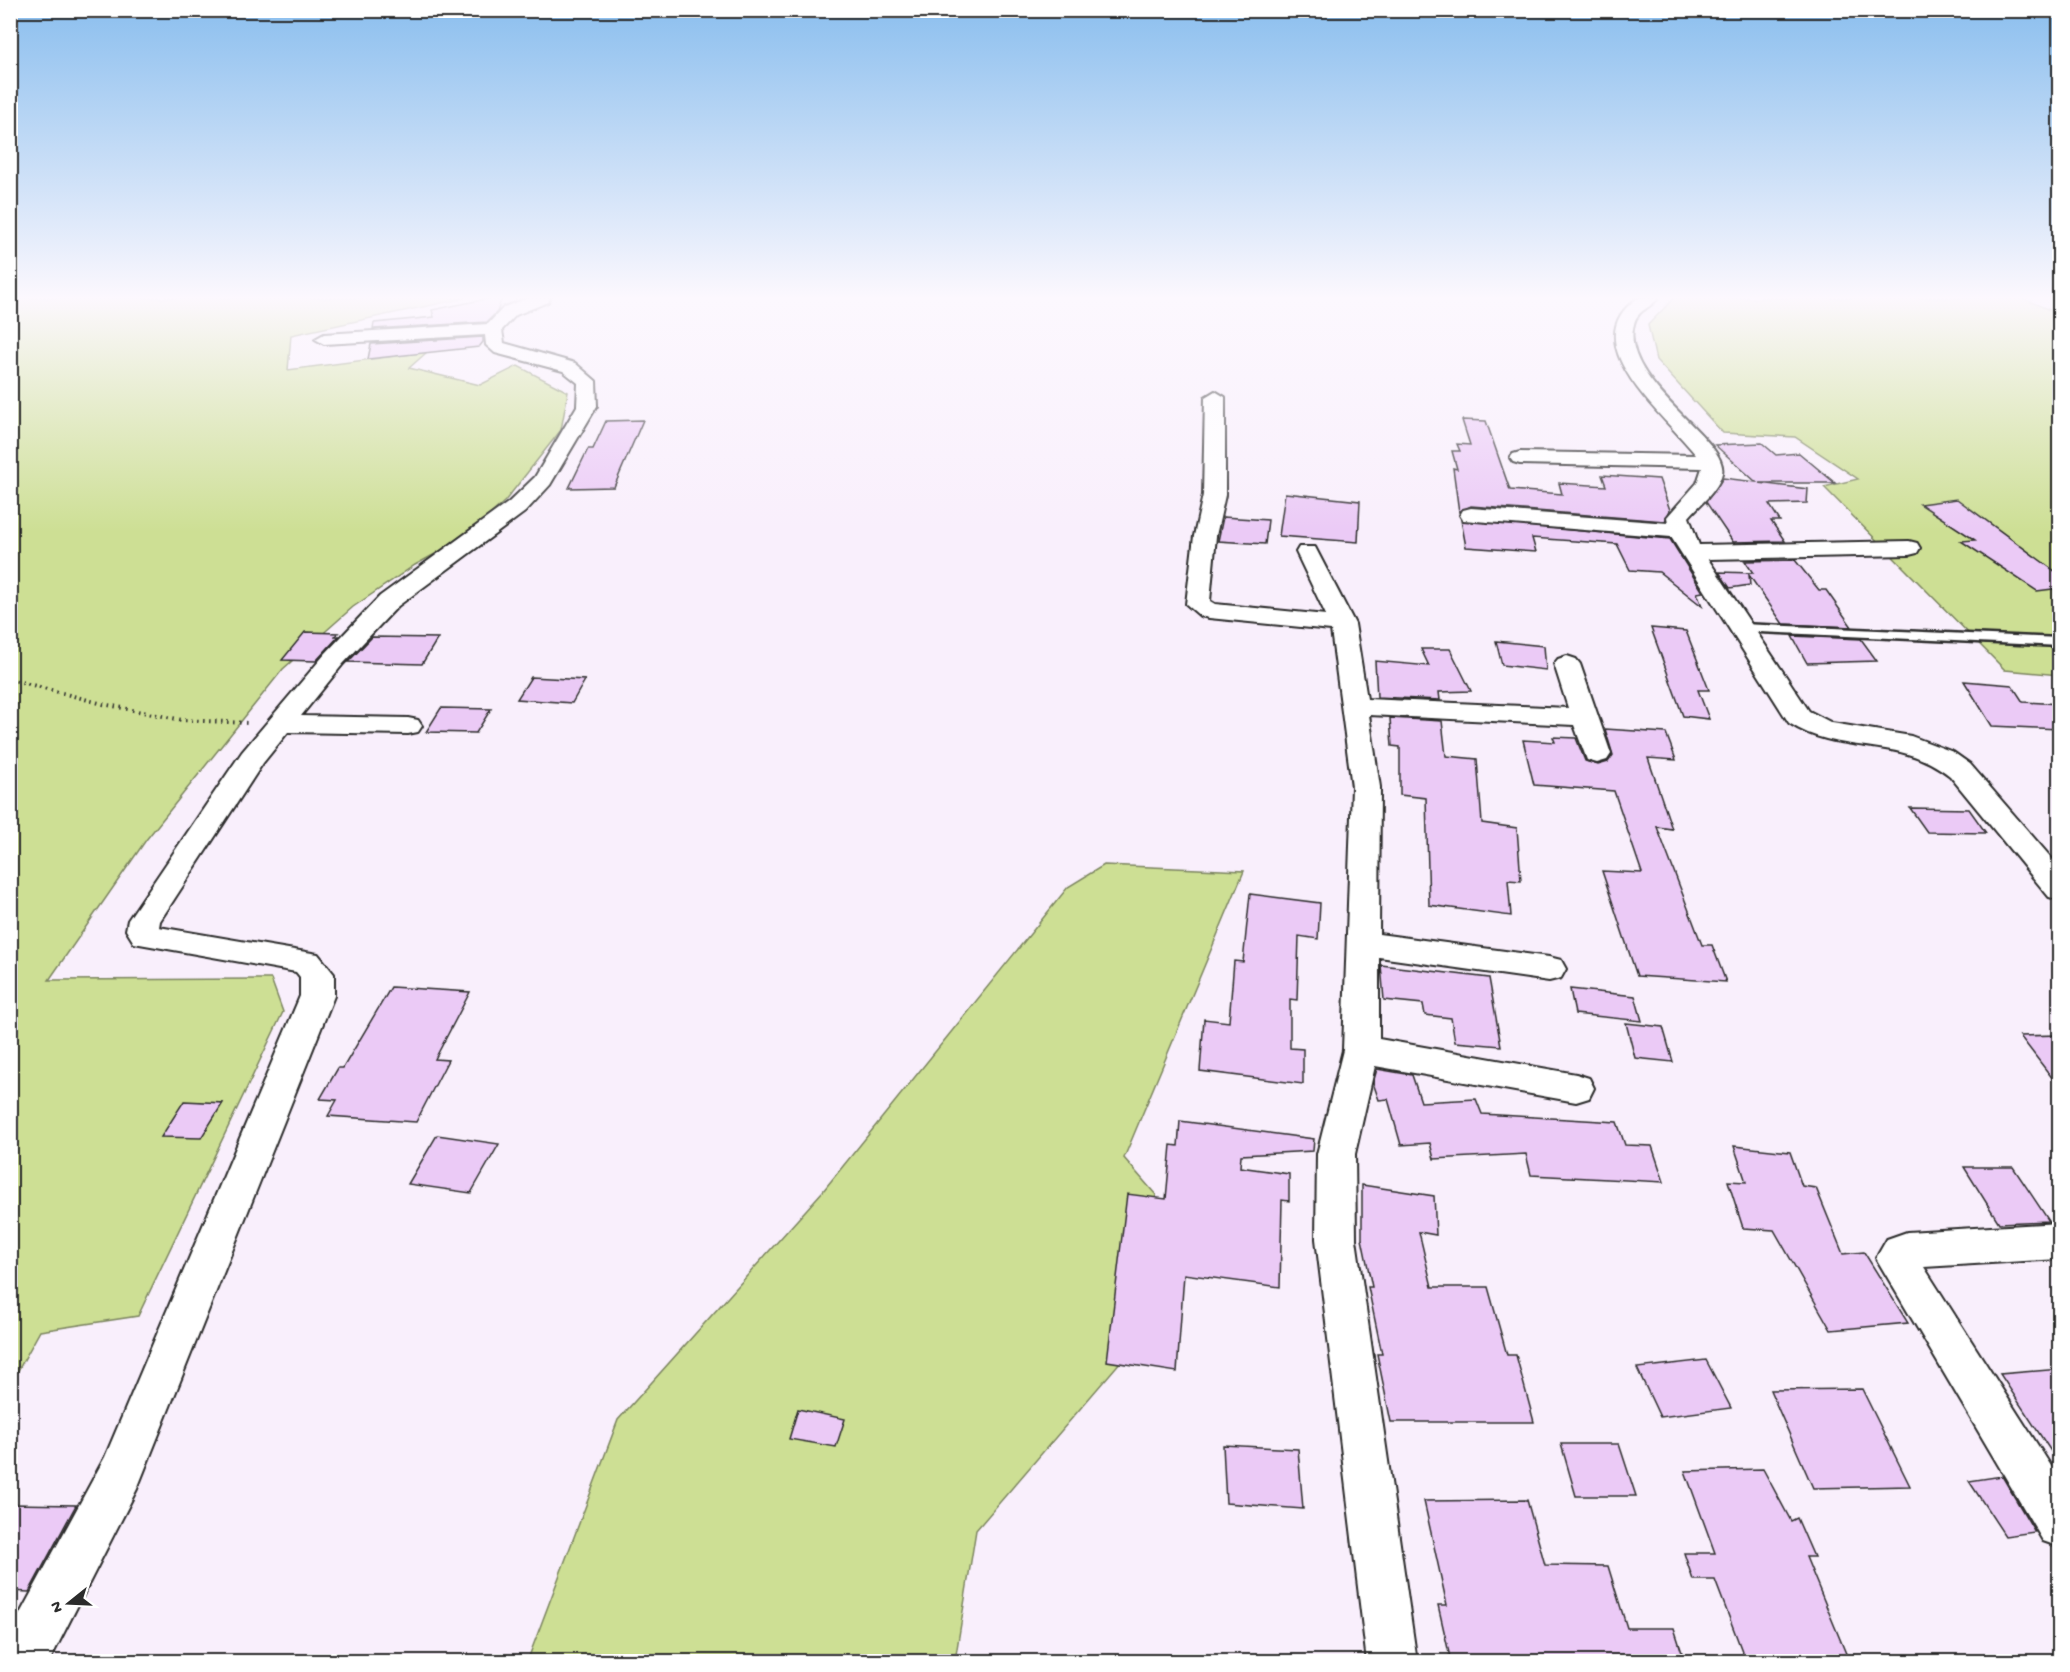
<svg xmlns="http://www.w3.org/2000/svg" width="2070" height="1672" viewBox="0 0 2070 1672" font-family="'Gochi Hand',sans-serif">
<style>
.green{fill:#cddf94;stroke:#7c8560;stroke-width:1.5}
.building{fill:#ebcaf6;stroke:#2b2b2b;stroke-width:1.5}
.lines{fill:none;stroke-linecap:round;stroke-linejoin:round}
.service-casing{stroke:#2b2b2b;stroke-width:5}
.minor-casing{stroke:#2b2b2b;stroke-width:4}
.path{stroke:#2b2b2b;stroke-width:4;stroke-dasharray:1.5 4.5;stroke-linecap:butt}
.service{fill:#fff;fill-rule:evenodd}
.minor{fill:#fff;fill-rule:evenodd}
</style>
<rect width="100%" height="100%" fill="#f9effc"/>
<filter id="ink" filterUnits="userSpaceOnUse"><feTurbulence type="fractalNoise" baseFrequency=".0167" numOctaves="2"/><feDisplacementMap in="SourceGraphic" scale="12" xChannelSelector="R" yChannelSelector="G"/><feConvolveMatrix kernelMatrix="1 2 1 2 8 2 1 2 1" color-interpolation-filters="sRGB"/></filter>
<g filter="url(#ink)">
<g class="green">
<path d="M 11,298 L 465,298 L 291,335 L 288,370 L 427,352 L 409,368 L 480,385 L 518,366 L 568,392 L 561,430 L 505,501 L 466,537 L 415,565 L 353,607 L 283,669 L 146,840 L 49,980 L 271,979 L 283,1012 L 138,1316 L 40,1331 L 11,1383 Z"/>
<path d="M 1674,298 L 2022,298 L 2059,314 L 2059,675 L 2005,670 L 1824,487 L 1858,479 L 1795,437 L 1723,433 L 1656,360 L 1648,325 Z"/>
<path d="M 1104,865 L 1244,871 L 1124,1158 L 1156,1195 L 1122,1360 L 976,1530 L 955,1661 L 527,1662 L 618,1420 L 823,1191 L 1068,887 Z"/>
</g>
<g class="building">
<path d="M 491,298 L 502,298 L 497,312 L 487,322 L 373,329 L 374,323 L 434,317 L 432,310 Z"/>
<path d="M 483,337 L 483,342 L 479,347 L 368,359 L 371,344 Z"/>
<path d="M 643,420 L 614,487 L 569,488 L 588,449 L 593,449 L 606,421 Z"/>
<path d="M 1462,420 L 1486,421 L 1510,490 L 1562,494 L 1559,483 L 1606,486 L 1602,475 L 1659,479 L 1670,510 L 1665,521 L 1471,506 L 1459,512 L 1453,468 L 1457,469 L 1452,451 L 1460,451 L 1457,444 L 1470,445 Z"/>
<path d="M 1762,443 L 1776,455 L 1799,453 L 1835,483 L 1759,483 L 1808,489 L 1807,503 L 1769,504 L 1780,521 L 1771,521 L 1785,541 L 1733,542 L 1706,502 L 1723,478 L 1756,482 L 1715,445 Z"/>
<path d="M 1285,493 L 1360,501 L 1358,542 L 1279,536 Z"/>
<path d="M 1957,499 L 2060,575 L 2060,588 L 2037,591 L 1961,541 L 1975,540 L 1920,504 Z"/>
<path d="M 1223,517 L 1268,520 L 1265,544 L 1218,541 Z"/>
<path d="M 1461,520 L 1670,539 L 1703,592 L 1697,593 L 1702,606 L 1659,572 L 1630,570 L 1617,544 L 1532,538 L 1536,552 L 1466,547 Z"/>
<path d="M 1795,560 L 1819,590 L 1826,590 L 1852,627 L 1783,624 L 1749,575 L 1750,585 L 1730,588 L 1719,572 L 1753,573 L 1745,561 Z"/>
<path d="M 1651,628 L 1686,631 L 1709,690 L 1698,690 L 1709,719 L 1683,716 Z"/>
<path d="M 305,632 L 338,633 L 335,636 L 339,636 L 316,661 L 282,660 Z"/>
<path d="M 1792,636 L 1861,639 L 1877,661 L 1807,663 Z"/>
<path d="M 372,637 L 438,638 L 422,664 L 348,662 Z"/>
<path d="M 1496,641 L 1544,646 L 1546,670 L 1502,665 Z"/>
<path d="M 1421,649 L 1450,649 L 1471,691 L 1439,692 L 1440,700 L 1377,697 L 1375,661 L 1429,666 Z"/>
<path d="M 531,677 L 585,680 L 572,703 L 517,699 Z"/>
<path d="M 1964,681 L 2012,685 L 2023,702 L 2060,704 L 2060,729 L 1992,726 Z"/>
<path d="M 441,708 L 491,709 L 476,733 L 426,732 Z"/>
<path d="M 1390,718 L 1442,721 L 1446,756 L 1477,759 L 1482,823 L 1517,828 L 1521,881 L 1508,880 L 1511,916 L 1429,905 L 1426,798 L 1400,795 L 1400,747 L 1392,746 Z"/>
<path d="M 1605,729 L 1666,733 L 1676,760 L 1648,758 L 1672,829 L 1657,827 L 1702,945 L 1712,945 L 1726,982 L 1637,976 L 1602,871 L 1642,873 L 1614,791 L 1534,785 L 1523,740 L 1555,742 L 1553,737 L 1576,738 L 1585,761 L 1598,765 L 1608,762 L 1613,755 Z"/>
<path d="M 1910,808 L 1969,809 L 1986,833 L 1927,832 Z"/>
<path d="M 1250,894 L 1320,903 L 1318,939 L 1299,936 L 1297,1000 L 1290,999 L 1290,1048 L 1303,1049 L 1303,1084 L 1200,1071 L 1204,1019 L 1229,1022 L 1234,961 L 1243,962 Z"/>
<path d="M 1381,965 L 1489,978 L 1501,1046 L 1455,1042 L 1451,1018 L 1425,1015 L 1423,1004 L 1384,1000 Z"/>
<path d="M 391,987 L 470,992 L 435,1059 L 448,1060 L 416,1122 L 328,1116 L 337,1100 L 320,1099 L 338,1068 L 343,1068 Z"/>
<path d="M 1570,989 L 1635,996 L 1642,1021 L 1575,1014 Z"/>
<path d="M 1626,1023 L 1663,1027 L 1673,1062 L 1635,1058 Z"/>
<path d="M 2060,1035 L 2060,1088 L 2020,1036 Z"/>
<path d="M 1377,1069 L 1412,1075 L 1421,1102 L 1476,1099 L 1482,1114 L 1617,1122 L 1625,1145 L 1652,1146 L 1664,1182 L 1531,1175 L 1526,1154 L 1434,1159 L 1430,1143 L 1401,1145 L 1388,1099 L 1379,1100 L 1373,1083 Z"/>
<path d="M 184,1101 L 223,1103 L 201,1138 L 161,1137 Z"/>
<path d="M 1180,1121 L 1314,1139 L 1313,1151 L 1241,1155 L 1240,1167 L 1289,1174 L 1289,1201 L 1282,1200 L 1280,1287 L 1184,1274 L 1177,1372 L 1107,1361 L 1127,1194 L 1166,1199 L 1171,1145 L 1178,1146 Z"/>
<path d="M 437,1135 L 499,1144 L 471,1193 L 408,1184 Z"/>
<path d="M 1734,1146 L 1790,1152 L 1802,1186 L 1816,1188 L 1843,1254 L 1864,1252 L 1908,1323 L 1831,1330 L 1774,1230 L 1743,1228 L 1728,1181 L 1746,1182 Z"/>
<path d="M 1964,1167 L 2013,1167 L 2049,1221 L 1999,1223 Z"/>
<path d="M 1362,1185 L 1434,1196 L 1436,1235 L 1419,1232 L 1432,1287 L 1488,1287 L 1507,1355 L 1516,1355 L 1534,1422 L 1391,1422 L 1377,1354 L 1382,1354 L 1368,1287 L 1372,1287 L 1362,1239 Z"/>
<path d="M 1706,1360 L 1731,1408 L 1660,1417 L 1637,1368 Z"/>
<path d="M 2060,1369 L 2060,1465 L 2000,1374 Z"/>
<path d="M 1862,1389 L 1910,1486 L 1813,1488 L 1770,1390 Z"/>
<path d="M 798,1409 L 845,1419 L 836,1447 L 789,1439 Z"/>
<path d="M 1561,1444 L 1619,1444 L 1636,1496 L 1576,1496 Z"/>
<path d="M 1223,1445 L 1298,1449 L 1303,1509 L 1226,1503 Z"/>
<path d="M 1763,1469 L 1791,1521 L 1797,1518 L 1814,1557 L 1806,1557 L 1847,1656 L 1745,1659 L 1715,1580 L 1693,1580 L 1684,1553 L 1715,1553 L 1685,1471 Z"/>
<path d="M 2002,1476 L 2035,1532 L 2005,1536 L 1969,1481 Z"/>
<path d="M 1527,1500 L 1545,1565 L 1608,1566 L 1627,1628 L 1674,1628 L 1685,1662 L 1451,1662 L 1438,1605 L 1447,1605 L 1424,1501 Z"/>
<path d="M 10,1504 L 76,1505 L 29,1592 L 10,1591 Z"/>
</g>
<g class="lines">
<g class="service-casing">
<path id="service" d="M 1741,624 L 2060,638 L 2060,646 L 1737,631 L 1735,628 Z"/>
</g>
<g class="minor-casing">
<g id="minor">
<path d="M 528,298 L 550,298 L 548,302 L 516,315 L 502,330 L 504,343 L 575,363 L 596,381 L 597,406 L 550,485 L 525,512 L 398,606 L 343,664 L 301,716 L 408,718 L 418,720 L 422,726 L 418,732 L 408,734 L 288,732 L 263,763 L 160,921 L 159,927 L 318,954 L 334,974 L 334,996 L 137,1489 L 49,1662 L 10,1662 L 10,1632 L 105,1457 L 300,996 L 300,977 L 296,972 L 134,943 L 126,930 L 128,920 L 242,752 L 325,654 L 380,596 L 509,502 L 535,477 L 577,406 L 578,383 L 563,371 L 495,353 L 486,345 L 485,335 L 324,344 L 315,339 L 324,334 L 488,324 L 504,307 Z"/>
<path d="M 1638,298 L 1658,298 C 1651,308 1637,310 1634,324 C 1618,383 1730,439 1722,473 C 1718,491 1700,504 1689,517 L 1699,545 L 1909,541 L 1917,543 L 1920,548 L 1917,553 L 1909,555 L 1708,559 L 1809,711 L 1832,723 L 1911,736 L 1953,752 L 1970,764 L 2060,868 L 2060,900 L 2049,897 L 1950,776 C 1898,734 1841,757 1789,723 L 1671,537 L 1463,520 L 1460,515 L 1463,510 L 1471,508 L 1668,523 L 1667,517 L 1697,483 L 1702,468 L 1520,464 L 1513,462 L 1510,458 L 1513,454 L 1520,452 L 1696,455 C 1668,418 1571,343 1638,298 Z"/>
<path d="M 1215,391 L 1225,397 L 1225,495 L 1216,536 L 1210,601 L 1215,604 L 1326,615 L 1296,552 L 1299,547 L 1315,547 L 1355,624 L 1367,699 L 1568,708 L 1554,664 L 1558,659 L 1567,656 L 1576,659 L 1580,664 L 1611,754 L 1607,760 L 1597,763 L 1587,760 L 1574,725 L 1369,715 L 1380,787 L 1379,934 L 1549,957 L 1561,960 L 1566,969 L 1561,978 L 1549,981 L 1379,957 L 1379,1039 L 1576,1074 L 1589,1078 L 1594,1088 L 1589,1098 L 1576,1102 L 1375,1066 L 1355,1154 L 1356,1239 L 1417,1662 L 1367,1662 L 1316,1239 L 1317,1154 L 1343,1050 L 1352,787 L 1331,630 L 1209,618 L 1200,616 L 1186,604 L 1194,536 L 1203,495 L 1205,397 Z"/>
<path d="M 2060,1223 L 2060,1259 L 1924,1267 L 2060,1480 L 2060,1547 L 2043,1541 L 1876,1258 L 1887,1239 L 1907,1232 Z"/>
</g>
</g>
<path class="path" d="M 10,679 L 103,704 L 182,720 L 248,723"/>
<use href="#service" class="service"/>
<use href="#minor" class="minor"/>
</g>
</g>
<linearGradient id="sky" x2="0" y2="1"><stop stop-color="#8abeee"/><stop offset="0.56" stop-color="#fcf8fe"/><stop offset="1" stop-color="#fcf8fe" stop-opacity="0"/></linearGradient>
<rect width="2070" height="532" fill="url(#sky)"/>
<rect width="2070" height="1672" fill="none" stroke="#fff" stroke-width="36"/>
<rect x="18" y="18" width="2034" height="1636" fill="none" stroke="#2b2b2b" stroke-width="2" filter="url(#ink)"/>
<g transform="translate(69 1603) rotate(252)" stroke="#ffffff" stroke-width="4.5" paint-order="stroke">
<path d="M0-4.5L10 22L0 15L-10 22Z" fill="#2b2b2b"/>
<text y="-9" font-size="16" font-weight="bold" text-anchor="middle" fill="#2b2b2b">N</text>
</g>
</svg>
